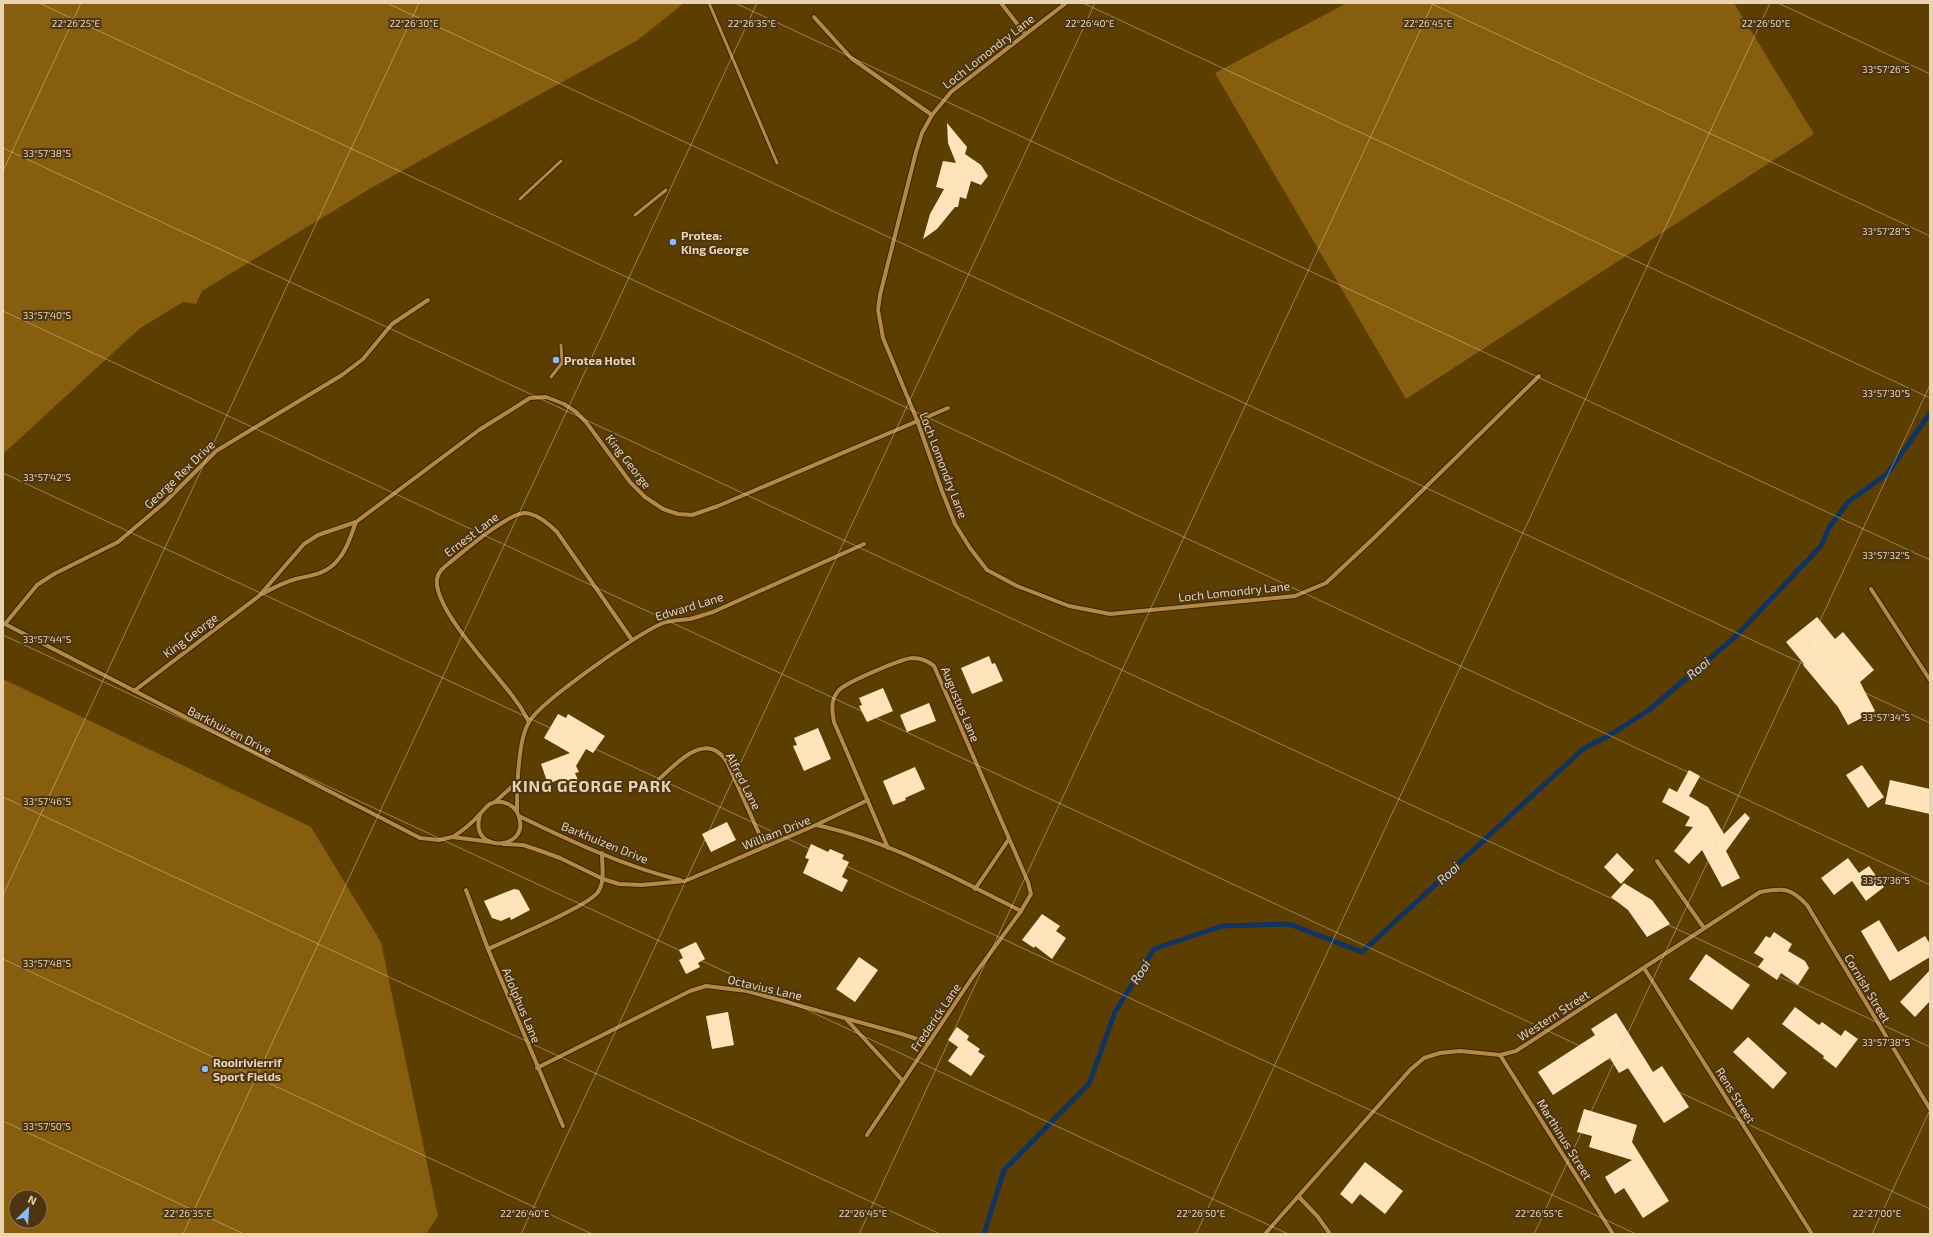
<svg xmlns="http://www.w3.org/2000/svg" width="1933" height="1237" viewBox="0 0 1933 1237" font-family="'Exo 2',sans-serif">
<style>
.green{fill:#875e0e;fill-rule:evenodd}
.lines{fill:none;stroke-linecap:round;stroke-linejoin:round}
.stream{stroke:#113362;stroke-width:5}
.building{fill:#ffe4bb}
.service-casing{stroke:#3c2600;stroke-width:5}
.minor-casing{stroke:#3c2600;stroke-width:6}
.service{stroke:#b48945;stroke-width:3}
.minor{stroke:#b48945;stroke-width:4}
.ticks{fill:none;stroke:#e9d3b2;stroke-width:1;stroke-opacity:0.45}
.poi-dot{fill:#8bbafc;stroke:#4c3611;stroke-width:1.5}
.labels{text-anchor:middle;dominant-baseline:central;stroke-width:4;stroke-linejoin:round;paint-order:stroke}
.street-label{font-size:12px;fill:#e9d3b2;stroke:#4c3611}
.poi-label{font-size:12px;font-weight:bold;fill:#e9d3b2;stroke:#4c3611;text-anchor:start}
.water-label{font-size:13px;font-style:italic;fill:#c6d6ed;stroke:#4c3611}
.district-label{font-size:16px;font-weight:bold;letter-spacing:1px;fill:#e9d3b2;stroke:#4c3611}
.ticks-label{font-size:10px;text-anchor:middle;fill:#e9d3b2;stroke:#4c3611;stroke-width:4;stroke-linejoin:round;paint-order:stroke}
</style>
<rect width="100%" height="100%" fill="#5c3e01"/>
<g class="green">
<path d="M 3,3 L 684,3 L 638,40 L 371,188 L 202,291 L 196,304 L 183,302 L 139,329 L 3,454 Z"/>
<path d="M 1347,3 L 1734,3 L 1814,134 L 1406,399 L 1215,73 Z"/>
<path d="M 3,679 L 311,827 L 381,942 L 438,1216 L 426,1234 L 3,1234 ZM 16,1197 L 40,1197 L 40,1221 L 16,1221 Z"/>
</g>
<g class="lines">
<path class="stream" d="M 984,1234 L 1004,1170 L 1089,1084 L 1115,1012 L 1154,949 L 1222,926 L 1289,924 L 1362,952 L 1583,749 L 1610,735 L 1649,710 L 1735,637 L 1821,546 L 1829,528 L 1848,502 L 1887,474 L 1930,413"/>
</g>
<g class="building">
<path d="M 947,123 L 967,147 L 965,154 L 981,165 L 988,176 L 981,185 L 971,181 L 966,199 L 960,197 L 958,207 L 955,207 L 937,229 L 923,239 L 930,214 L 944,189 L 936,187 L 943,161 L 956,163 L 948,143 Z"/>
<path d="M 1817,617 L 1835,639 L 1843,632 L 1874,670 L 1860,682 L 1875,711 L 1848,725 L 1838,707 L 1803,665 L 1804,664 L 1786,642 Z"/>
<path d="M 989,656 L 992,664 L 995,663 L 1003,681 L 972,694 L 961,668 Z"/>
<path d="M 883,688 L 893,711 L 867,722 L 859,706 L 862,705 L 859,698 Z"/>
<path d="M 929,703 L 936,721 L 907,732 L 900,715 Z"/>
<path d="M 558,714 L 566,718 L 568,714 L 605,736 L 593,753 L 586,749 L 576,766 L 579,772 L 575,773 L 580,785 L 565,791 L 560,779 L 548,784 L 541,764 L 570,753 L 544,738 Z"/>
<path d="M 818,728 L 831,759 L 804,771 L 793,746 L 797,745 L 794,738 Z"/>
<path d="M 1862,765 L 1884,797 L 1868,808 L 1846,775 Z"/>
<path d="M 915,767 L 925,789 L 905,798 L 906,800 L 893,805 L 883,781 Z"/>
<path d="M 1689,770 L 1700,776 L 1689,796 L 1708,807 L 1724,834 L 1745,813 L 1750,818 L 1726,851 L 1740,878 L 1722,887 L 1702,850 L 1689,864 L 1674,851 L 1693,827 L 1685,826 L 1690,817 L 1662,802 L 1669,788 L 1677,792 Z"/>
<path d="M 1890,780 L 1930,789 L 1930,814 L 1885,804 Z"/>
<path d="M 727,822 L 736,840 L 711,852 L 702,834 Z"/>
<path d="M 811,844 L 828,852 L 830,849 L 844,855 L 842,859 L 849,862 L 842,877 L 848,880 L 842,892 L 803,873 L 809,859 L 805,858 Z"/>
<path d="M 1617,853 L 1634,870 L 1621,884 L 1604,867 Z"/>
<path d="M 1848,858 L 1859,873 L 1869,866 L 1884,887 L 1866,901 L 1852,881 L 1834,895 L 1821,878 Z"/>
<path d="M 1624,883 L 1652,900 L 1670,924 L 1647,937 L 1628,910 L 1611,897 Z"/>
<path d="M 514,889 L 519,890 L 530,910 L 511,920 L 510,917 L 501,921 L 492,918 L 484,901 Z"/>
<path d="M 1042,914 L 1060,926 L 1056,931 L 1066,938 L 1052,959 L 1035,946 L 1034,948 L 1022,940 Z"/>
<path d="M 1879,920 L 1898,952 L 1925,936 L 1930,944 L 1930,957 L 1890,981 L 1861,931 Z"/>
<path d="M 1774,932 L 1792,944 L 1788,951 L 1805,961 L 1809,968 L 1798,985 L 1781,973 L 1777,980 L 1758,967 L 1764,959 L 1754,953 L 1766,936 L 1770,938 Z"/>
<path d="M 696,942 L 705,959 L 698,963 L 700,967 L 686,974 L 679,960 L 683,958 L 679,950 Z"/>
<path d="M 1706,954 L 1750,985 L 1732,1010 L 1689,979 Z"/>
<path d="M 859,957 L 878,970 L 855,1002 L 836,989 Z"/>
<path d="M 1930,970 L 1930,1001 L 1915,1017 L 1900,1002 Z"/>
<path d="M 1795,1007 L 1819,1025 L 1822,1022 L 1841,1036 L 1845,1030 L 1858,1039 L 1836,1068 L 1823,1058 L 1824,1056 L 1782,1024 Z"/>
<path d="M 728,1012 L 734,1045 L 712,1049 L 706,1016 Z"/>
<path d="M 1616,1013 L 1653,1072 L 1662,1066 L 1689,1107 L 1664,1123 L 1628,1068 L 1619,1073 L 1610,1058 L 1553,1095 L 1538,1072 L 1595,1035 L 1591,1029 Z"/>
<path d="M 957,1027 L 969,1036 L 967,1040 L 980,1049 L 978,1052 L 985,1056 L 971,1076 L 948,1061 L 958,1047 L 948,1040 Z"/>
<path d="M 1748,1037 L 1787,1073 L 1773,1089 L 1733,1052 Z"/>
<path d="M 1584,1109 L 1637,1125 L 1632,1142 L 1669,1201 L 1643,1218 L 1624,1188 L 1615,1194 L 1605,1177 L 1632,1160 L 1589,1147 L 1592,1136 L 1577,1132 Z"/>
<path d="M 1365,1162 L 1403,1191 L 1385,1214 L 1360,1194 L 1352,1204 L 1340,1194 Z"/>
</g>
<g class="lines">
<g class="service-casing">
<g id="service">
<path d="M 709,3 L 777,163"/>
<path d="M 520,199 L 561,161"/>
<path d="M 635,215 L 666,190"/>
<path d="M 551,377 L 562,363 L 561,345"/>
</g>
</g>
<g class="minor-casing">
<g id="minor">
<path d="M 1001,3 L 1025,34"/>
<path d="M 1066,3 L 951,92 L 932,115 L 922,133 L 916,152 L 880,295 L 878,310 L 883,338 L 917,420 L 942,491 L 955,524 L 970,548 L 987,570 L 1017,586 L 1069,606 L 1110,614 L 1295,596 L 1326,583 L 1376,536 L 1539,376"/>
<path d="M 814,17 L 851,58 L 932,115"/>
<path d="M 1871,589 L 1930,680"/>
<path d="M 262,594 C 273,588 284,582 296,579 C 312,575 326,574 337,561 C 347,550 351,535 356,522"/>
<path d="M 3,623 L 420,838 L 439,840 L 452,837 L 491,842"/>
<path d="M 5,624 L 37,585 L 54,574 L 118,542 L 164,503 L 216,451 L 342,375 L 363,359 L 392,324 L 428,300"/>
<path d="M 134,691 L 259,596 L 304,544 L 318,535 L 356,522 L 479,430 L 530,398 L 546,397 L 564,404 L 576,412 L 586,422 L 630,482 L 645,497 L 663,509 L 678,514 L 692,515 L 718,506 L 948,408"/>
<path d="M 529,722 C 525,715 521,707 516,701 C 498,674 433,610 437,579 C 438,572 443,568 448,564 C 463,552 508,513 525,513 C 538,514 549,524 557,532 L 632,640"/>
<path d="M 653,785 C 672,768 705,727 727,762 L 765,847"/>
<path d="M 495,802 L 517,782"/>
<path d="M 517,811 C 517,790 518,740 529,722 C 541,701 639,633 663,623 C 671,620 681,620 690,619 C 698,617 706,614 713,612 L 864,544"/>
<path d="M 519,816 C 570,841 626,867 680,880"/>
<path d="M 816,825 L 868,800"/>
<path d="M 453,837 C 462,831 471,824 479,815 C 483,811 485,807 490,804 C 501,798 516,805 519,817 C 530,851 468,854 480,815"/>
<path d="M 503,844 L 523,845 L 538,850 L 560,858 L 603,879 L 619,884 L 642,885 L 685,881 L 816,825 C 888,840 956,879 1021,911"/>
<path d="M 1657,861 L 1704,928"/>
<path d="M 975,889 L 1009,839"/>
<path d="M 466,890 L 488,949 L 563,1126"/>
<path d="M 488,949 C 507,940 589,906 598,892 C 605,882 602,865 602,853"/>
<path d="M 1644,968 L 1812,1234"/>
<path d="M 846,1019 L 903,1081"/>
<path d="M 1500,1055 L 1613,1234"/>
<path d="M 537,1068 L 690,991 L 706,986 L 747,991 L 902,1034 L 929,1043"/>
<path d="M 867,1135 L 972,978 L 1021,911 L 1031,894 L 1028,882 L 934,666 C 927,660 921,658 912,658 C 901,659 847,682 839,690 C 830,700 832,710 834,722 L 888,848"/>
<path d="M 1299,1197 L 1318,1217 L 1330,1234"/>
<path d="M 1265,1234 L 1410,1070 L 1424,1058 L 1440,1053 L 1460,1051 L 1500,1055 L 1516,1051 L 1760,892 C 1783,888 1790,887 1807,905 L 1930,1109"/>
</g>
</g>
<use href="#service" class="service"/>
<use href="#minor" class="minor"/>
</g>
<path class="ticks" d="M 39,3 L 1930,885M 387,3 L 1930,723M 735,3 L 1930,560M 1083,3 L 1930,398M 1430,3 L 1930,236M 1778,3 L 1930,74M 3,148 L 1930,1047M 3,171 L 81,3M 3,311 L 1930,1209M 3,473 L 1636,1234M 3,635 L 1288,1234M 3,797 L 940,1234M 3,895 L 419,3M 3,959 L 592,1234M 3,1121 L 244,1234M 183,1234 L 757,3M 521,1234 L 1095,3M 859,1234 L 1433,3M 1196,1234 L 1770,3M 1534,1234 L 1930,385M 1872,1234 L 1930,1110"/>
<g class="poi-dot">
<circle cx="673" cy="242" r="4"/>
<circle cx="556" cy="360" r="4"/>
<circle cx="205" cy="1069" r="4"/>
</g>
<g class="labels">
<g class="street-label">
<text transform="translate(988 51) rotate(-38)">Loch Lomondry Lane</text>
<text transform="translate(629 461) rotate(52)">King George</text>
<text transform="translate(944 465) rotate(69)">Loch Lomondry Lane</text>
<text transform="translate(179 474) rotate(-44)">George Rex Drive</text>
<text transform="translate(471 534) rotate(-37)">Ernest Lane</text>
<text transform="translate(1234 591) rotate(-6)">Loch Lomondry Lane</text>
<text transform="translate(689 606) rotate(-17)">Edward Lane</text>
<text transform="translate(190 635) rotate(-37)">King George</text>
<text transform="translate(961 704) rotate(67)">Augustus Lane</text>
<text transform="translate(230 730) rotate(27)">Barkhuizen Drive</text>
<text transform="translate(744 781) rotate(63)">Alfred Lane</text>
<text transform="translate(776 832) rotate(-22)">William Drive</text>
<text transform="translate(605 842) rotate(22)">Barkhuizen Drive</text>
<text transform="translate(765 987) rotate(13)">Octavius Lane</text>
<text transform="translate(1868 988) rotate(59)">Cornish Street</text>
<text transform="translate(522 1005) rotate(67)">Adolphus Lane</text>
<text transform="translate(1553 1015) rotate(-33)">Western Street</text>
<text transform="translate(935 1017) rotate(-56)">Frederick Lane</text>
<text transform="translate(1736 1095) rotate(58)">Rens Street</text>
<text transform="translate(1565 1139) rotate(58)">Marthinus Street</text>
</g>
<g class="poi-label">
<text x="681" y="235">Protea:<tspan x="681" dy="14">King George</tspan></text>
<text x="564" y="360">Protea Hotel</text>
<text x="213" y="1062">Rooirivierrif<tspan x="213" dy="14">Sport Fields</tspan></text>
</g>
<g class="water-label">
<text transform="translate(1698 668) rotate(-40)">Rooi</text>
<text transform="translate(1448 873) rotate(-43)">Rooi</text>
<text transform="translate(1140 972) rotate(-58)">Rooi</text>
</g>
<g class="district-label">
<text x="592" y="785">KING GEORGE PARK</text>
</g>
</g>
<g class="ticks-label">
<text x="76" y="27">22°26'25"E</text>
<text x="414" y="27">22°26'30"E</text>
<text x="752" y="27">22°26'35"E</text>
<text x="1090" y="27">22°26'40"E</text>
<text x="1428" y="27">22°26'45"E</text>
<text x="1766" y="27">22°26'50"E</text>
<text x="1886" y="73">33°57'26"S</text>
<text x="47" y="157">33°57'38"S</text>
<text x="1886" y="235">33°57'28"S</text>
<text x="47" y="319">33°57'40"S</text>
<text x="1886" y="397">33°57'30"S</text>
<text x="47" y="481">33°57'42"S</text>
<text x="1886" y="559">33°57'32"S</text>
<text x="47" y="643">33°57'44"S</text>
<text x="1886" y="721">33°57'34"S</text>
<text x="47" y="805">33°57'46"S</text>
<text x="1886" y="884">33°57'36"S</text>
<text x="47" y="967">33°57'48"S</text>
<text x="1886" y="1046">33°57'38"S</text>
<text x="47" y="1130">33°57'50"S</text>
<text x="188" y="1217">22°26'35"E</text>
<text x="525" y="1217">22°26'40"E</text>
<text x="863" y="1217">22°26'45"E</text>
<text x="1201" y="1217">22°26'50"E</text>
<text x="1539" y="1217">22°26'55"E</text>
<text x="1877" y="1217">22°27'00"E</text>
</g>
<rect width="1933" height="1237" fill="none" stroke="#e9d3b2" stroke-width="8"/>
<g transform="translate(28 1209) rotate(25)"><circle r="19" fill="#4c3611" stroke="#8b7551"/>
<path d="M0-3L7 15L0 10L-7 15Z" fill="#8bbafc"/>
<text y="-6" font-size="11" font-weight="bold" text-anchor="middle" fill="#e9d3b2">N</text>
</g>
</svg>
